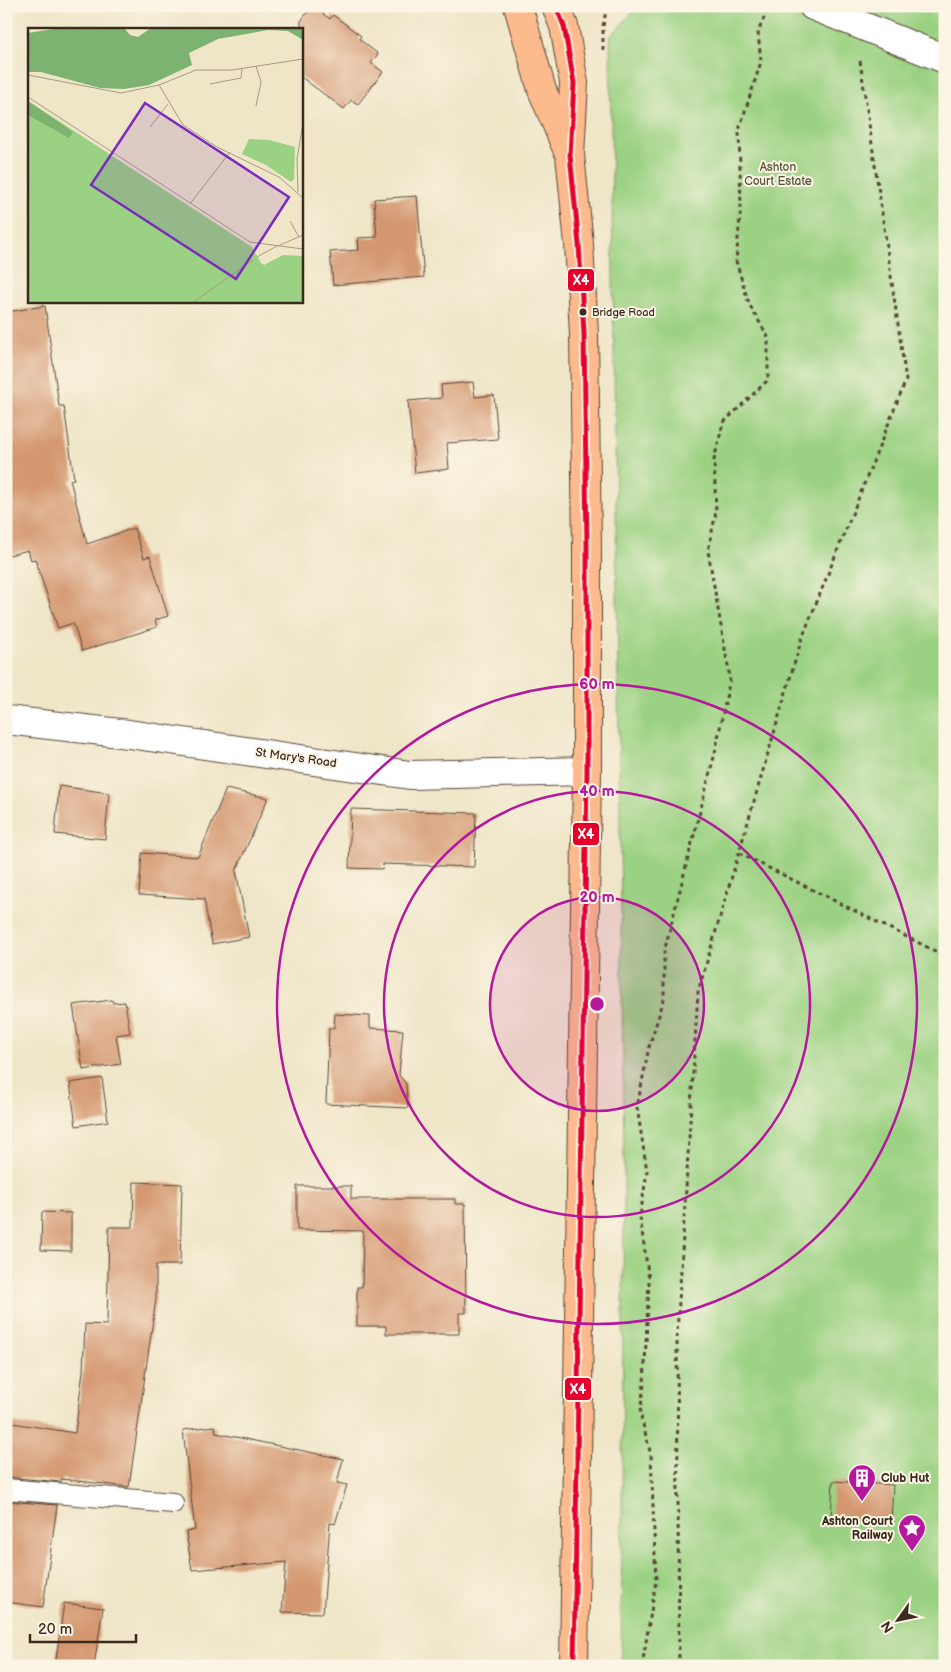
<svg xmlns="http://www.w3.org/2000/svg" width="951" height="1672" viewBox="0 0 951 1672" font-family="'Balsamiq Sans',sans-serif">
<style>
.green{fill:#9bd182;stroke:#6b7e50}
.building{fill:#d49871}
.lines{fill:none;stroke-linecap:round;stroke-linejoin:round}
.service-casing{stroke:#564637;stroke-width:22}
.minor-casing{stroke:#564637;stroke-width:30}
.primary-casing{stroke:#564637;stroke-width:30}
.path{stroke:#564637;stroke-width:3;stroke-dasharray:4 4;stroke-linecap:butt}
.service{stroke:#fff;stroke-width:20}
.minor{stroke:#fff;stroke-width:28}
.primary{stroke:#fcba8d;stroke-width:28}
.bus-1-casing{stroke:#fcf5e5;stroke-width:9}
.bus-1{stroke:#e4002b;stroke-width:5}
.ring{fill:none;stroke:#b5179e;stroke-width:2.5}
.bus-dot{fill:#3b2a1e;stroke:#fcf5e5;stroke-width:2}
.labels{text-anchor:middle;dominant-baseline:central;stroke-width:4;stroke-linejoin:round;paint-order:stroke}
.bus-label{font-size:11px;fill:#3b2a1e;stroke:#fcf5e5;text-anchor:start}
.park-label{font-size:12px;fill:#535437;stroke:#fcf5e5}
.street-label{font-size:12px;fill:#3b2a1e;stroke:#fcf5e5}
.poi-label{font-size:12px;font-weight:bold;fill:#3b2a1e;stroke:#fcf5e5;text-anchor:start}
.inset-road{fill:none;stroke:#a79a83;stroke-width:1}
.view{fill:#7b2cbf;fill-opacity:0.15;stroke:#7b2cbf;stroke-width:2.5}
.inset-edge{fill:none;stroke:#3b2a1e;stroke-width:2.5}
.centre{fill:#b5179e;stroke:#fcf5e5;stroke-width:2.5}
.ring-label{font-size:15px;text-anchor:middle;font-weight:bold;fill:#b5179e;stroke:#fcf5e5;stroke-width:4;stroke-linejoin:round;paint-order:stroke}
.line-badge{stroke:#fcf5e5;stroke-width:2}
.badge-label{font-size:14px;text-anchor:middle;font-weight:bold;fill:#fff}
</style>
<rect width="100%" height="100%" fill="#fcf5e5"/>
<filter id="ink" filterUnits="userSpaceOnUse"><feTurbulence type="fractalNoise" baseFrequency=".02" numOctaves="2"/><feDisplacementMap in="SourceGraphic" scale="10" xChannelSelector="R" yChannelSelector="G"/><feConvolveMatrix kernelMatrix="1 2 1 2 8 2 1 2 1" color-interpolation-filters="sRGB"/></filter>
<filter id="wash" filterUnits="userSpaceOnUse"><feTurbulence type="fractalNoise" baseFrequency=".0096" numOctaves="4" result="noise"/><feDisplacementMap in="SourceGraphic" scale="20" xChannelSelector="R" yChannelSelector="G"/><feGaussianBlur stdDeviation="1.12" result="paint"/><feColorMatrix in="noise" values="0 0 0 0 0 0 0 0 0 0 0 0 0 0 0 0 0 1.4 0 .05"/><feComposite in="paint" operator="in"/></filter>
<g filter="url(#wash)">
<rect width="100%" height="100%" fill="#efe5c7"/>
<path class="green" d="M 638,6 L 945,6 L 945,1666 L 621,1666 L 624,1156 L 610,37 Z"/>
<g id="blocks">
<g class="building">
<path d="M 312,6 L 330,19 L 333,15 L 361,36 L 359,39 L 378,54 L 371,63 L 383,72 L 358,104 L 351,100 L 344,109 L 301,77 L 301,21 Z"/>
<path d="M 417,196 L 424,277 L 333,285 L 330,252 L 359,250 L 358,238 L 377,237 L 374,199 Z"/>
<path d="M 45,306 L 59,406 L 64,406 L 74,479 L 70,480 L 87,544 L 134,528 L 144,558 L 150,556 L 168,616 L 155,620 L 157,627 L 82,651 L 73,623 L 58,628 L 35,559 L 31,560 L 28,550 L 6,556 L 6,312 Z"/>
<path d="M 473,382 L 475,397 L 494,395 L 498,439 L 447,443 L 449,469 L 415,473 L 408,401 L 442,398 L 441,385 Z"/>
<path d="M 59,786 L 109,793 L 105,839 L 55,834 Z"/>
<path d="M 226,789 L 268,798 L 236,871 L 249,937 L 212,944 L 204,899 L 139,895 L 142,853 L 198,857 Z"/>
<path d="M 351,809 L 476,813 L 474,867 L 383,864 L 382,869 L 349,868 Z"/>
<path d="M 112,1000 L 113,1003 L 125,1002 L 130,1033 L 116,1035 L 121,1064 L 83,1070 L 73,1005 Z"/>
<path d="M 335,1014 L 370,1016 L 370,1028 L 403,1030 L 399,1075 L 406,1084 L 408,1108 L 326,1104 L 329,1028 L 334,1028 Z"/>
<path d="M 102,1078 L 108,1121 L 76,1126 L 70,1083 Z"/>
<path d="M 134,1182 L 182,1184 L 180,1265 L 156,1265 L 156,1299 L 129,1487 L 61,1479 L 61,1482 L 6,1477 L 6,1422 L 75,1433 L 83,1371 L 85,1324 L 107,1325 L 109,1227 L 133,1227 Z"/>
<path d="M 297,1186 L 351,1186 L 351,1199 L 455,1199 L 455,1204 L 465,1204 L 466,1313 L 459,1313 L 459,1334 L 386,1334 L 386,1326 L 357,1326 L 357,1287 L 362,1287 L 363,1231 L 297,1230 Z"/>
<path d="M 42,1212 L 71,1213 L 71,1251 L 41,1250 Z"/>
<path d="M 215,1426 L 216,1433 L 343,1459 L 337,1483 L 347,1485 L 335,1524 L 330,1523 L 323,1613 L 282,1612 L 286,1562 L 192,1570 L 186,1532 L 195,1530 L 183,1430 Z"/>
<path d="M 833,1481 L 893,1485 L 891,1523 L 831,1519 Z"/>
<path d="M 6,1501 L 57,1505 L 43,1607 L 6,1602 Z"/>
<path d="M 64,1603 L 103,1608 L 94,1666 L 55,1666 Z"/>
</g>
</g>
</g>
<g filter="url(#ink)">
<use href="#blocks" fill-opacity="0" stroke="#564637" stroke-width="1"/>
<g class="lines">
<g class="service-casing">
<path id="service" d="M 6,1489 L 173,1503"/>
</g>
<g class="minor-casing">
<g id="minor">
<path d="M 813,6 L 945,59"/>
<path d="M 6,720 L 129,734 L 410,775 L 587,771"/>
</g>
</g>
<g class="primary-casing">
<g id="primary">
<path d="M 518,6 L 542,90 L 567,149"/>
<path d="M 556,6 L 564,26 L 574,83 L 570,155 L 579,244 L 584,334 L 587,547 L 587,771 L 574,1666"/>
</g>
</g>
<g class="path">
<path d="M 603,50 L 603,26 L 607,6"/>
<path d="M 739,853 L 945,956"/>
<path d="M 642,1666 L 656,1581 L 651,1455 L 640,1413 L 644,1384 L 649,1280 L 640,1217 L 647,1171 L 637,1107 L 649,1047 L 664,999 L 664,952 L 715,753 L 730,678 L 708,551 L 716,512 L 714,460 L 723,423 L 768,380 L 768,337 L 749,304 L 736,261 L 741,206 L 739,130 L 761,62 L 758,32 L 769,6"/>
<path d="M 679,1666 L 677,1334 L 698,992 L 801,641 L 906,380 L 860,61"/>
</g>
<use href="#service" class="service"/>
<use href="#minor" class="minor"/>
<use href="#primary" class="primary"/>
<g class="bus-1-casing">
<path id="bus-1" d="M 556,6 L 564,26 L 574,83 L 570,155 L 579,244 L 584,334 L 587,547 L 587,771 L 574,1666"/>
</g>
<use href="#bus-1" class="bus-1"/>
</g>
</g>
<circle cx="597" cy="1004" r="107" fill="#b5179e" fill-opacity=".12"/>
<g class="ring">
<circle cx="597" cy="1004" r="107"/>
<circle cx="597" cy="1004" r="213"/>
<circle cx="597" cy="1004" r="320"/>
</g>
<defs>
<g id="building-pin" transform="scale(1.4375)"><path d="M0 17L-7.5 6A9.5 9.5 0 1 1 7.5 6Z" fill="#b5179e" stroke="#fcf5e5"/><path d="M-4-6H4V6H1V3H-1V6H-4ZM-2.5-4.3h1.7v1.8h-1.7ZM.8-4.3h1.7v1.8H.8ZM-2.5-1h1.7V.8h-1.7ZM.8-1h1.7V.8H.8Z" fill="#fff"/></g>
<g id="sight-pin" transform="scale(1.4375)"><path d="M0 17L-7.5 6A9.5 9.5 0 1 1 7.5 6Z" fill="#b5179e" stroke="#fcf5e5"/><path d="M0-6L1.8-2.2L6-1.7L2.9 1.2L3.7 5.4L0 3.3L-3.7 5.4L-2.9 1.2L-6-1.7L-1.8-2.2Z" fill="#fff"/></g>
</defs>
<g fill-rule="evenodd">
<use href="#building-pin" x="862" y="1478"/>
<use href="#sight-pin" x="912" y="1528"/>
</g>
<circle class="bus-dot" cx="583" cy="312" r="4.5"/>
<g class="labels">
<g class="bus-label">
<text x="592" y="312">Bridge Road</text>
</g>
<g class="park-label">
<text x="778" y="167">Ashton<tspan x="778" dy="14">Court Estate</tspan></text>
</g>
<g class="street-label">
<text transform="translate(296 758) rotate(8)">St Mary's Road</text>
</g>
<g class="poi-label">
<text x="881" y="1478">Club Hut</text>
<text x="893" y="1521" text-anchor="end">Ashton Court<tspan x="893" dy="14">Railway</tspan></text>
</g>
</g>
<g transform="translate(28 28)">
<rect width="275" height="275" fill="#efe5c7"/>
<path d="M 0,73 L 224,219 L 233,235 L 236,237 L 255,227 L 275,228 L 275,275 L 0,275 ZM 221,111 L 241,112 L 267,119 L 266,151 L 263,154 L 238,137 L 214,126 Z" fill="#9bd182"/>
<path d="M 32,0 L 96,0 L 102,7 L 110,9 L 123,0 L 275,0 L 275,12 L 260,3 L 240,2 L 190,11 L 161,25 L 164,37 L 121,57 L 96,61 L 72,60 L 13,44 L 0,44 L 0,5 ZM 0,73 L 45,104 L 41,110 L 0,87 Z" fill="#7cb370"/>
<path class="inset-road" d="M 0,47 L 93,65 L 131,57 L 168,42 L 204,42 L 275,31M 182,56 L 213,50 L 214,41M 131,57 L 155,97 L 189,119 L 251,149 L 275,170M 0,69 L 222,214 L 275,221M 228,78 L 233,54 L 228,38M 122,99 L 140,76M 270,164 L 269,131 L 275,95M 162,176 L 202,124M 262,193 L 271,209M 250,218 L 275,207M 229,229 L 249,218M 164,275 L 225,232"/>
<path class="view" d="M 117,75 L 261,169 L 208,251 L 63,157 Z"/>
<rect width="275" height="275" class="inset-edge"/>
</g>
<circle cx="597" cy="1004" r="8" class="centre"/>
<g class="ring-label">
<text x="597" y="689">60 m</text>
<text x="597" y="796">40 m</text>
<text x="597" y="902">20 m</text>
</g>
<g class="line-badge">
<rect x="567" y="268" width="28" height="24" rx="5" fill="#e4002b"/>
<rect x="572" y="822" width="28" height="24" rx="5" fill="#e4002b"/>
<rect x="564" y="1377" width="28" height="24" rx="5" fill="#e4002b"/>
</g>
<g class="badge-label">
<text x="581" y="285">X4</text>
<text x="586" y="839">X4</text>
<text x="578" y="1394">X4</text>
</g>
<rect width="951" height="1672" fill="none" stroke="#fcf5e5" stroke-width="25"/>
<g transform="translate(898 1620) rotate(237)" stroke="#fcf5e5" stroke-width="4" paint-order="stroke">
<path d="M0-4L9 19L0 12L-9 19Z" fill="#3b2a1e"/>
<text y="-8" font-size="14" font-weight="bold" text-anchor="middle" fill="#3b2a1e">N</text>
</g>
<path d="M30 1634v8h106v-8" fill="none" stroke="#3b2a1e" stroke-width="2.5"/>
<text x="38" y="1634" font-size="15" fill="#3b2a1e" stroke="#fcf5e5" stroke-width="4" paint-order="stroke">20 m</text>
</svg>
